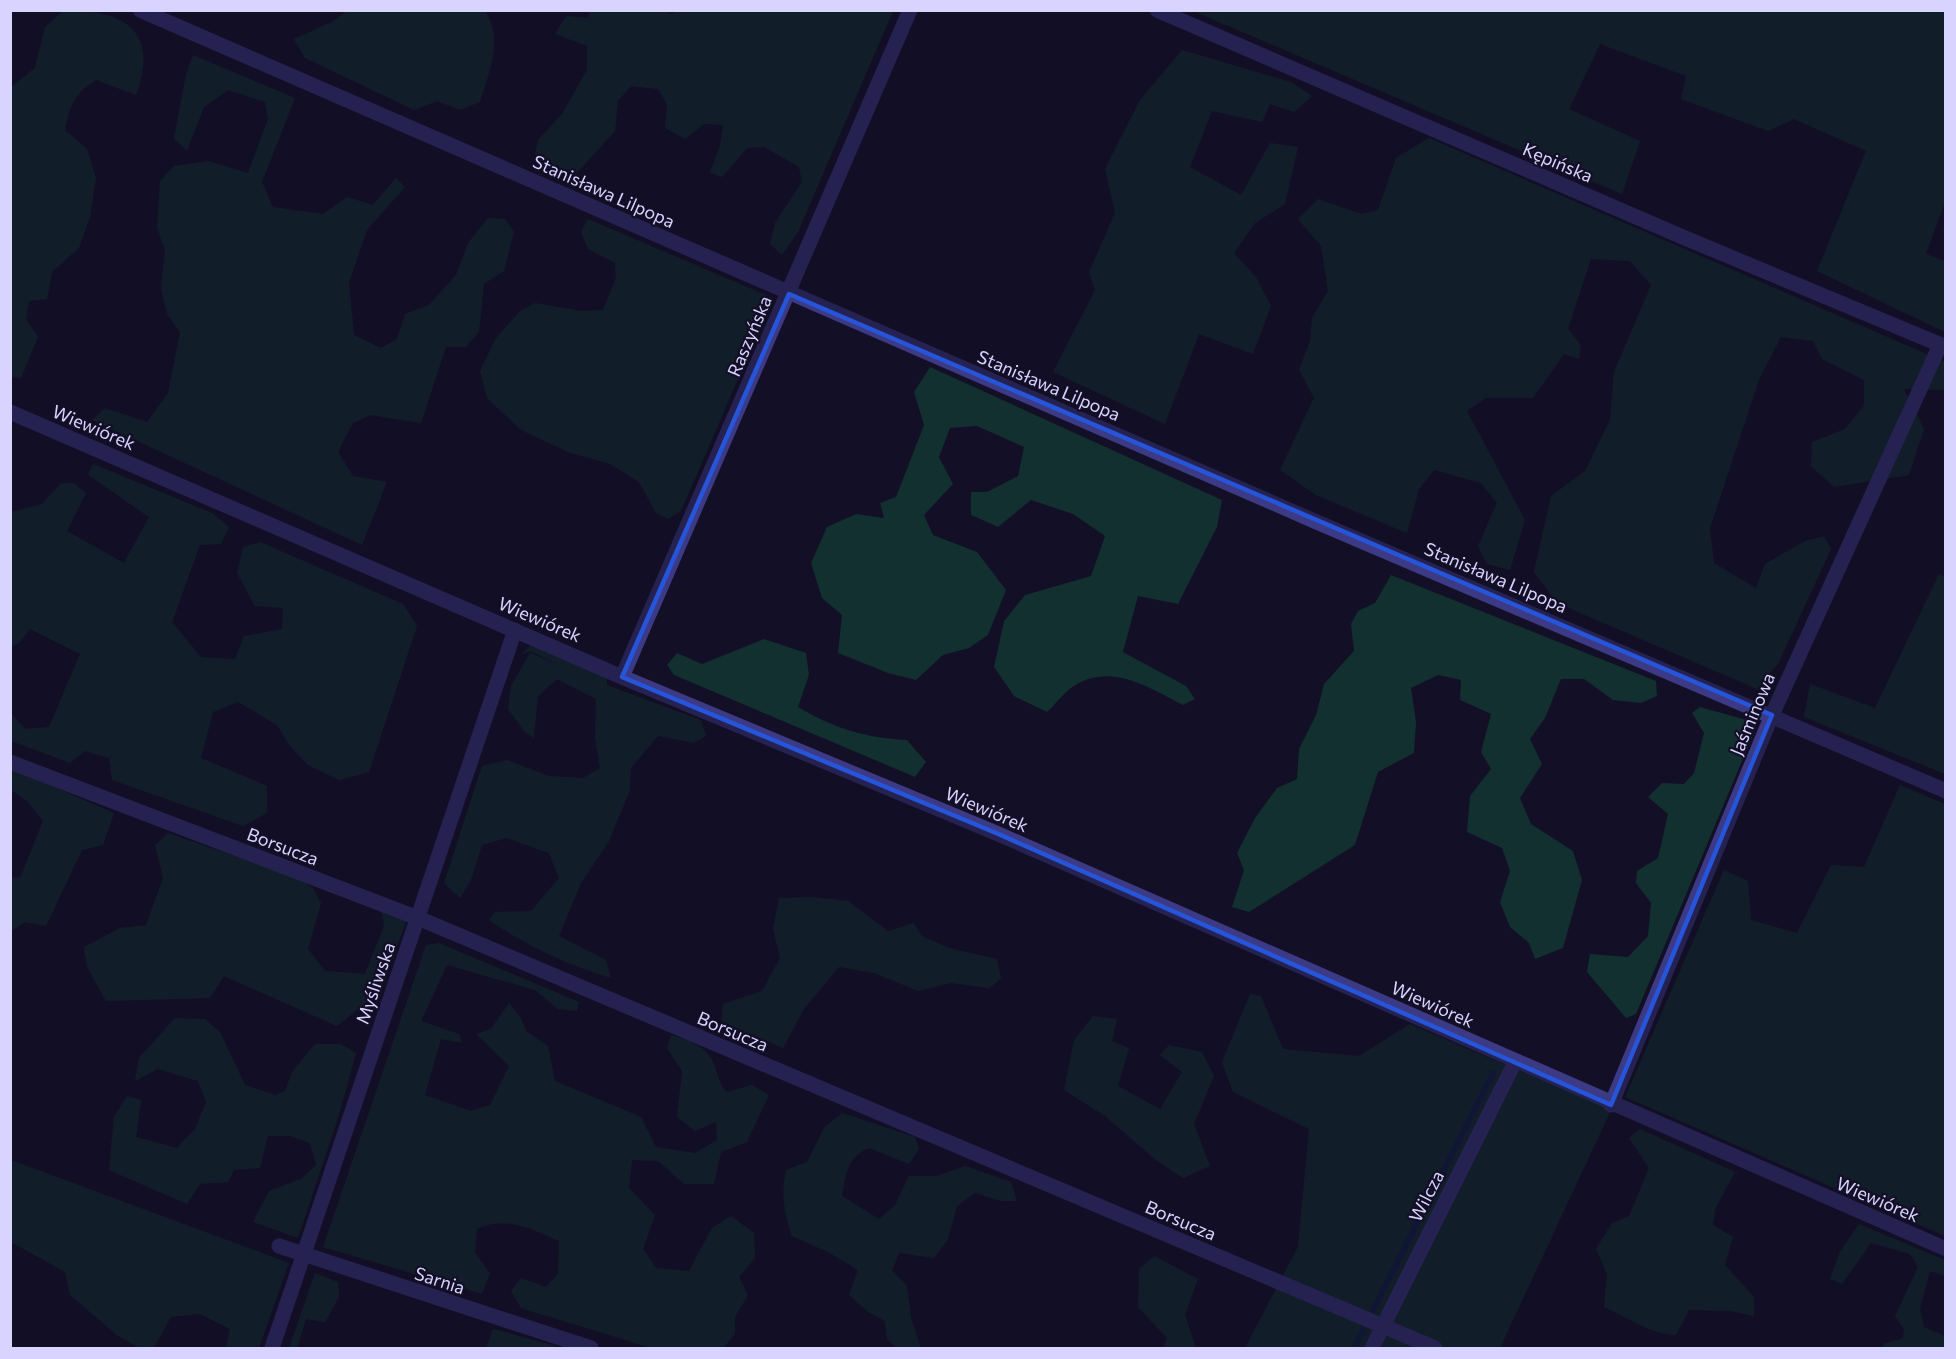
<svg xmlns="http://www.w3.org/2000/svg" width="1956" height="1359" viewBox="0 0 1956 1359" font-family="Commissioner,sans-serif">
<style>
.green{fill:#12302f}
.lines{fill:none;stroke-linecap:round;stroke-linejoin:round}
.stream{stroke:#0c2248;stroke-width:6}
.street{stroke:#3d3a85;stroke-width:15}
.marked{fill:none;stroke:#2655da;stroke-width:4.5;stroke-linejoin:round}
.labels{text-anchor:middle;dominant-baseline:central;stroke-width:4.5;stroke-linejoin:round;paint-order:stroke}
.street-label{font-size:18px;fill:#d9d4ff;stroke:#130f26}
</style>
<rect width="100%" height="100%" fill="#130f26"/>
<g class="green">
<path d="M 590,10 L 661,10 L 671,14 L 678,10 L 893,11 L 798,232 L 782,255 L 770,244 L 775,223 L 802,182 L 799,167 L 764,147 L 747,148 L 722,177 L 710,172 L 720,146 L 723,125 L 704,124 L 685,139 L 665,128 L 667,105 L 658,89 L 631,86 L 618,101 L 615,131 L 574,176 L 554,168 L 535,155 L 538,140 L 562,114 L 587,70 L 587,46 L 555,34 L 566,16 L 588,18 Z"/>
<path d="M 63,11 C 123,9 160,30 136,95 L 96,80 C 76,91 69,108 65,130 L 87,149 L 96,178 L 90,217 L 79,248 L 52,272 L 47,299 L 29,301 L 26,319 L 38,337 L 21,378 L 11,377 L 11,87 L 35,68 L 45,27 Z"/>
<path d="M 347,11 L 485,11 C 504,39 489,72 480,102 L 460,110 L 437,101 L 414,110 L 305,58 L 294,39 L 332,22 Z"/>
<path d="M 1193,11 L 1945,11 L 1945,202 L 1926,254 L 1945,261 L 1945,332 L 1817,271 L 1866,151 L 1794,119 L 1768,131 L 1681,99 L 1686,76 L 1600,44 L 1569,109 L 1640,141 L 1622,194 Z"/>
<path d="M 1182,50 L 1291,82 L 1312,96 L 1294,112 L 1270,104 L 1262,122 L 1212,111 L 1190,167 L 1241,195 L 1270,143 L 1298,147 L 1285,204 L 1255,223 L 1234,253 L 1256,277 L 1271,306 L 1253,354 L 1199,334 L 1165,424 L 1053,372 L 1095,290 L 1089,272 L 1115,213 L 1105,169 L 1140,100 Z"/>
<path d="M 193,55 L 295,98 L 262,182 L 273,207 L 323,214 L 347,197 L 373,205 L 396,178 L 405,187 L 367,230 L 349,283 L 354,335 L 381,348 L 397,339 L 405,314 L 429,305 L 456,275 L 468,243 L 488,218 L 505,219 L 514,232 L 504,271 L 484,284 L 479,332 L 466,347 L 446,347 L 421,423 L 370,415 L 353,423 L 338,452 L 353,476 L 387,482 L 362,545 L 92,420 L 105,408 L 147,422 L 168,393 L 180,332 L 167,314 L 161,288 L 165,250 L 157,228 L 160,181 L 174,166 L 208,161 L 248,173 L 268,119 L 265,102 L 228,90 L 204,107 L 187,151 L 174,139 L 186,74 Z"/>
<path d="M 1429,138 L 1945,362 L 1945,390 L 1904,389 L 1924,429 L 1909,475 L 1834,487 L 1811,466 L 1812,442 L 1845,429 L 1864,406 L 1864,380 L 1822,359 L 1813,341 L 1781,337 L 1759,380 L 1710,528 L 1714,563 L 1756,588 L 1765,564 L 1805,541 L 1824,536 L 1831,549 L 1778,664 L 1757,689 L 1557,603 L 1534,572 L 1551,496 L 1585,471 L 1610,420 L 1614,372 L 1651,285 L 1630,261 L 1591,259 L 1568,329 L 1581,345 L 1579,359 L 1564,354 L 1533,398 L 1486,398 L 1467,411 L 1525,520 L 1510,570 L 1487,564 L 1478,546 L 1497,503 L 1481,483 L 1434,470 L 1419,489 L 1407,533 L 1316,495 L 1280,470 L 1314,398 L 1299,370 L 1310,341 L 1312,318 L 1328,291 L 1321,246 L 1298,219 L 1318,199 L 1362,214 L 1378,210 L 1396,158 Z"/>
<path d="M 588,219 L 773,298 L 681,511 L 668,519 L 656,513 L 639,482 L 610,464 L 568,452 L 521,430 L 487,398 L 480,371 L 496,338 L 520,311 L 535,303 L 581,311 L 603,310 L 616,278 L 615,263 L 588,249 L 581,232 Z"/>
<path d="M 930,367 L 1222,500 L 1217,527 L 1178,604 L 1138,596 L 1123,652 L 1186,686 L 1195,699 L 1183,705 C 1149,688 1112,662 1074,686 C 1064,692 1056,704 1047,712 L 1014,696 L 994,667 L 1004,621 L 1025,595 L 1091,576 L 1105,536 L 1073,514 L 1031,500 L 998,527 L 971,515 L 971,492 L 987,492 L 1018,476 L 1024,447 L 977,426 L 950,428 L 939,457 L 953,484 L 924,515 L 933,535 L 977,552 L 1006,590 L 988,635 L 969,648 L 943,655 L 916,680 L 888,673 L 838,653 L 842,615 L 822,598 L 811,563 L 827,527 L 856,514 L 884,518 L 880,503 L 896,497 L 924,425 L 914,392 Z"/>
<path d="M 93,464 L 212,513 L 229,527 L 221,544 L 200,545 L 172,622 L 201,657 L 235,659 L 244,636 L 282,629 L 283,608 L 255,606 L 237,573 L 243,547 L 260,542 L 403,604 L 417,626 L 369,772 L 339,780 L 308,765 L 290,746 L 277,725 L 238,702 L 213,712 L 201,758 L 267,786 L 267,813 L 243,826 L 112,780 L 109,758 L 85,751 L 70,763 L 11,741 L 11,713 L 25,729 L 49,727 L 80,654 L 30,629 L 19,643 L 11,647 L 11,512 L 42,504 L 61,483 L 74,483 L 86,493 L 67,531 L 124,563 L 149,517 L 88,475 Z"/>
<path d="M 1939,574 L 1946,577 L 1945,774 L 1804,717 L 1810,684 L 1875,708 Z"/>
<path d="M 1391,575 L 1656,681 L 1657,696 L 1641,703 L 1613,700 L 1584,679 L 1561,679 L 1545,718 L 1530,739 L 1542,764 L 1520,798 L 1531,824 L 1573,851 L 1582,880 L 1563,948 L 1535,959 L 1529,943 L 1510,927 L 1500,902 L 1510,871 L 1502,848 L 1467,832 L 1470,796 L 1491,769 L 1481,752 L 1491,714 L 1460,700 L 1461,680 L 1438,675 L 1411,688 L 1416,722 L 1414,753 L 1378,772 L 1355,845 L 1249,912 L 1232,907 L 1244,870 L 1237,853 L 1255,818 L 1277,788 L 1297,779 L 1299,749 L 1316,715 L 1324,684 L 1354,651 L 1351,624 L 1358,611 L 1375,603 Z"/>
<path d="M 764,639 L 806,653 L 809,675 L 798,707 C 833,728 866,738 907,740 L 926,762 L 915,777 L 674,675 L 667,665 L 677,653 L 702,664 Z"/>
<path d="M 531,645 L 607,678 L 607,685 L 701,720 L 706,736 L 694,743 L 658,736 L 631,768 L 630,790 L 609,841 L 581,883 L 559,936 L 606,960 L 611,978 C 567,965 527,946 489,920 L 495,912 L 531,911 L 559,878 L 549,853 L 506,838 L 482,845 L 471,880 L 460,898 L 444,883 L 482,766 L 507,760 L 549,776 L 583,778 L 600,768 L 595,738 L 596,699 L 557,679 L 538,696 L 534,738 L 525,732 L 508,709 L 511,686 L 530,653 L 562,666 L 530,651 L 521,655 Z"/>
<path d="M 1700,707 L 1754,722 L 1752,737 L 1636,1014 L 1626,1018 L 1587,972 L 1590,954 L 1628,957 L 1648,936 L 1651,903 L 1636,883 L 1637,871 L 1658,858 L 1668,814 L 1648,797 L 1662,783 L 1684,784 L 1694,773 L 1704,733 L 1692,713 Z"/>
<path d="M 11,768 L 114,813 L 103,845 L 82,850 L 46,926 L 25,922 L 11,931 L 10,877 L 20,878 L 43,821 L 27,801 L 11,790 Z"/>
<path d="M 1900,785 L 1945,804 L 1945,1236 L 1625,1097 L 1724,870 L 1748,881 L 1751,920 L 1797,933 L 1831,865 L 1864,867 Z"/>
<path d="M 168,833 L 295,877 L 313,888 L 321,903 L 308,949 L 325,971 L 365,974 L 384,926 L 381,908 L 408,916 L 374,1010 L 357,1010 L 337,1026 L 224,976 L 210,998 L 106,1001 L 87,967 L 84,947 L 120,928 L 146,925 L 163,878 L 155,845 Z"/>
<path d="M 813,897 L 848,901 L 888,931 L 914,923 L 922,936 L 949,948 L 997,959 L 1001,979 L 989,988 L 951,983 L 918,991 L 874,973 L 839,967 L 804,1009 L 783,1048 L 721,1021 L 723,1004 L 762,991 L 780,958 L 773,928 L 779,898 Z"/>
<path d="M 439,943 L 579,1002 L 577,1011 L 558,1009 L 535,990 L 447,965 L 421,1021 L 459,1034 L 462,1043 L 441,1039 L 425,1095 L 471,1111 L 490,1105 L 509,1066 L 476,1034 L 491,1029 L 509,1003 L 521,1018 L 526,1031 L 548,1046 L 555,1081 L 641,1117 L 656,1147 L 695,1153 L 717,1140 L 716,1122 L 695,1131 L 677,1117 L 682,1071 L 667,1048 L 671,1035 C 686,1039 702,1044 711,1058 C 718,1070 717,1082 727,1092 L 752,1085 L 769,1095 L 747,1142 L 721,1152 L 714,1184 L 684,1184 L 658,1161 L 632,1160 L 629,1188 L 655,1215 L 643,1249 L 656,1268 L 689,1271 L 712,1228 L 731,1216 L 754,1233 L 755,1258 L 739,1277 L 748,1295 L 735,1317 L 735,1334 L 723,1348 L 651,1348 L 521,1308 L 511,1291 L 521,1278 L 546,1287 L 558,1274 L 559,1241 C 532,1229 505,1215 477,1229 L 475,1253 L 490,1273 L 482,1294 L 323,1247 L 426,945 Z"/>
<path d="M 1250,994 L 1261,996 L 1283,1049 L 1359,1056 L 1410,1024 L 1611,1110 L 1500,1348 L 1245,1348 L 1298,1247 L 1309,1129 L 1233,1092 L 1222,1062 Z"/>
<path d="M 1093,1016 L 1117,1019 L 1112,1041 L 1129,1048 L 1118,1086 L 1160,1109 L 1182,1072 L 1160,1055 L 1169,1045 L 1202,1052 L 1214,1076 L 1194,1124 L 1210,1166 L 1183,1178 L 1156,1160 L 1105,1116 L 1064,1090 L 1074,1040 Z"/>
<path d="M 175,1018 L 205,1019 L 220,1032 L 245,1085 L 275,1095 L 285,1091 L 292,1072 L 315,1044 L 341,1044 L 356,1053 L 339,1115 L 298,1238 L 253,1222 L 269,1191 L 301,1179 L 316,1165 L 310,1143 L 290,1136 L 268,1136 L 260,1168 L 234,1170 L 228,1182 L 200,1184 L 187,1204 L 109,1170 L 114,1117 L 127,1096 L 141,1100 L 136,1137 L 177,1148 L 195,1129 L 206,1102 L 198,1081 L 158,1069 L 135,1081 L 139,1058 Z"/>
<path d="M 842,1113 L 915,1137 L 919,1149 L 909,1164 L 869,1148 C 847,1157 846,1175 842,1196 L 879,1219 L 895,1205 L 909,1176 L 937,1176 L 965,1166 L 1011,1182 L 1017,1201 L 1001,1201 L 975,1193 L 957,1206 L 948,1239 L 934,1258 L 899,1253 L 892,1270 L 907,1286 L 911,1318 L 921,1348 L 896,1348 L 887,1339 L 885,1321 L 868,1312 L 849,1295 L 858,1270 L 828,1252 L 792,1236 C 784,1213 781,1194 786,1170 L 807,1162 L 824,1128 Z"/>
<path d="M 1640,1129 L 1735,1172 L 1715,1209 L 1713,1225 L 1733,1237 L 1725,1265 L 1754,1297 L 1754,1316 L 1731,1311 L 1689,1310 L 1676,1335 C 1652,1335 1627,1317 1604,1307 L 1607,1274 L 1596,1249 L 1612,1223 L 1629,1216 L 1649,1168 L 1629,1138 Z"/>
<path d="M 11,1160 L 289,1263 L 259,1348 L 226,1348 L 230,1329 L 200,1314 L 171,1317 L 154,1348 L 140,1348 L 118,1336 L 70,1295 L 65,1272 L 11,1242 Z"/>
<path d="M 1859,1224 L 1945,1260 L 1945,1276 L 1930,1271 L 1920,1309 L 1924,1327 L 1945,1336 L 1945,1348 L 1882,1348 L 1884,1344 L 1903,1338 L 1904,1329 L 1895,1316 L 1918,1267 L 1910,1254 L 1871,1243 L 1842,1284 L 1830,1279 L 1840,1252 Z"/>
<path d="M 1154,1256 L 1198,1279 L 1185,1315 L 1196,1348 L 1163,1348 L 1167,1338 L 1138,1307 L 1139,1269 Z"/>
<path d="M 315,1273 L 338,1282 L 339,1297 L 325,1322 L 306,1319 L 297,1348 L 289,1348 Z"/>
<path d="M 493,1329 L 563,1348 L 486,1348 Z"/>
</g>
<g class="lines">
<g class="stream">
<path d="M 1373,1310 L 1493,1073"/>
<path d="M 1354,1348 L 1363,1331"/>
</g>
<g class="street">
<path d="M 140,10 L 1319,523 L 1946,791"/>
<path d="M 1157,10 L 1685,238 L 1946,347"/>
<path d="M 10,412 L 622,677 L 996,833 L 1946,1249"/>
<path d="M 622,677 L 910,10"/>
<path d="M 10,762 L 418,918 L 1435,1348"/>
<path d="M 1611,1105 L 1772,715 L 1940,345"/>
<path d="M 279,1246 L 591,1348"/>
<path d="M 272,1348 L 515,630"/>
<path d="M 1372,1348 L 1515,1062"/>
</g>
</g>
<path d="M0 0H1956V1359H0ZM 789,294 L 1772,715 L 1611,1105 L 996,833 L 622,677 Z" fill="#130f26" fill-opacity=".55" fill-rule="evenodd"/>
<path class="marked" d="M 789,294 L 1772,715 L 1611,1105 L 996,833 L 622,677 Z"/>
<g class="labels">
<g class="street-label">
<text transform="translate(1558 162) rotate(23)">Kępińska</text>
<text transform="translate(604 191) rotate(24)">Stanisława Lilpopa</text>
<text transform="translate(749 336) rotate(-67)">Raszyńska</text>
<text transform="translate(1049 385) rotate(23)">Stanisława Lilpopa</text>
<text transform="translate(94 427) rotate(23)">Wiewiórek</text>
<text transform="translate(1496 577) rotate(23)">Stanisława Lilpopa</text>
<text transform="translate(540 619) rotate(23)">Wiewiórek</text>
<text transform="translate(1752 714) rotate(-67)">Jaśminowa</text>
<text transform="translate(987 809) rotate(23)">Wiewiórek</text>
<text transform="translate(283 846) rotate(21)">Borsucza</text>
<text transform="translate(375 983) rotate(-71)">Myśliwska</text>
<text transform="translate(1433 1004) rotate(24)">Wiewiórek</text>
<text transform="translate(733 1031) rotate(23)">Borsucza</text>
<text transform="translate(1426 1196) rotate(-63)">Wilcza</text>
<text transform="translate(1878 1199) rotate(23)">Wiewiórek</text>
<text transform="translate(1181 1220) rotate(23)">Borsucza</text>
<text transform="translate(440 1280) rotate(18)">Sarnia</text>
</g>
</g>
<rect width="1956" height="1359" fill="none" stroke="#d9d4ff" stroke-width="24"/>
</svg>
